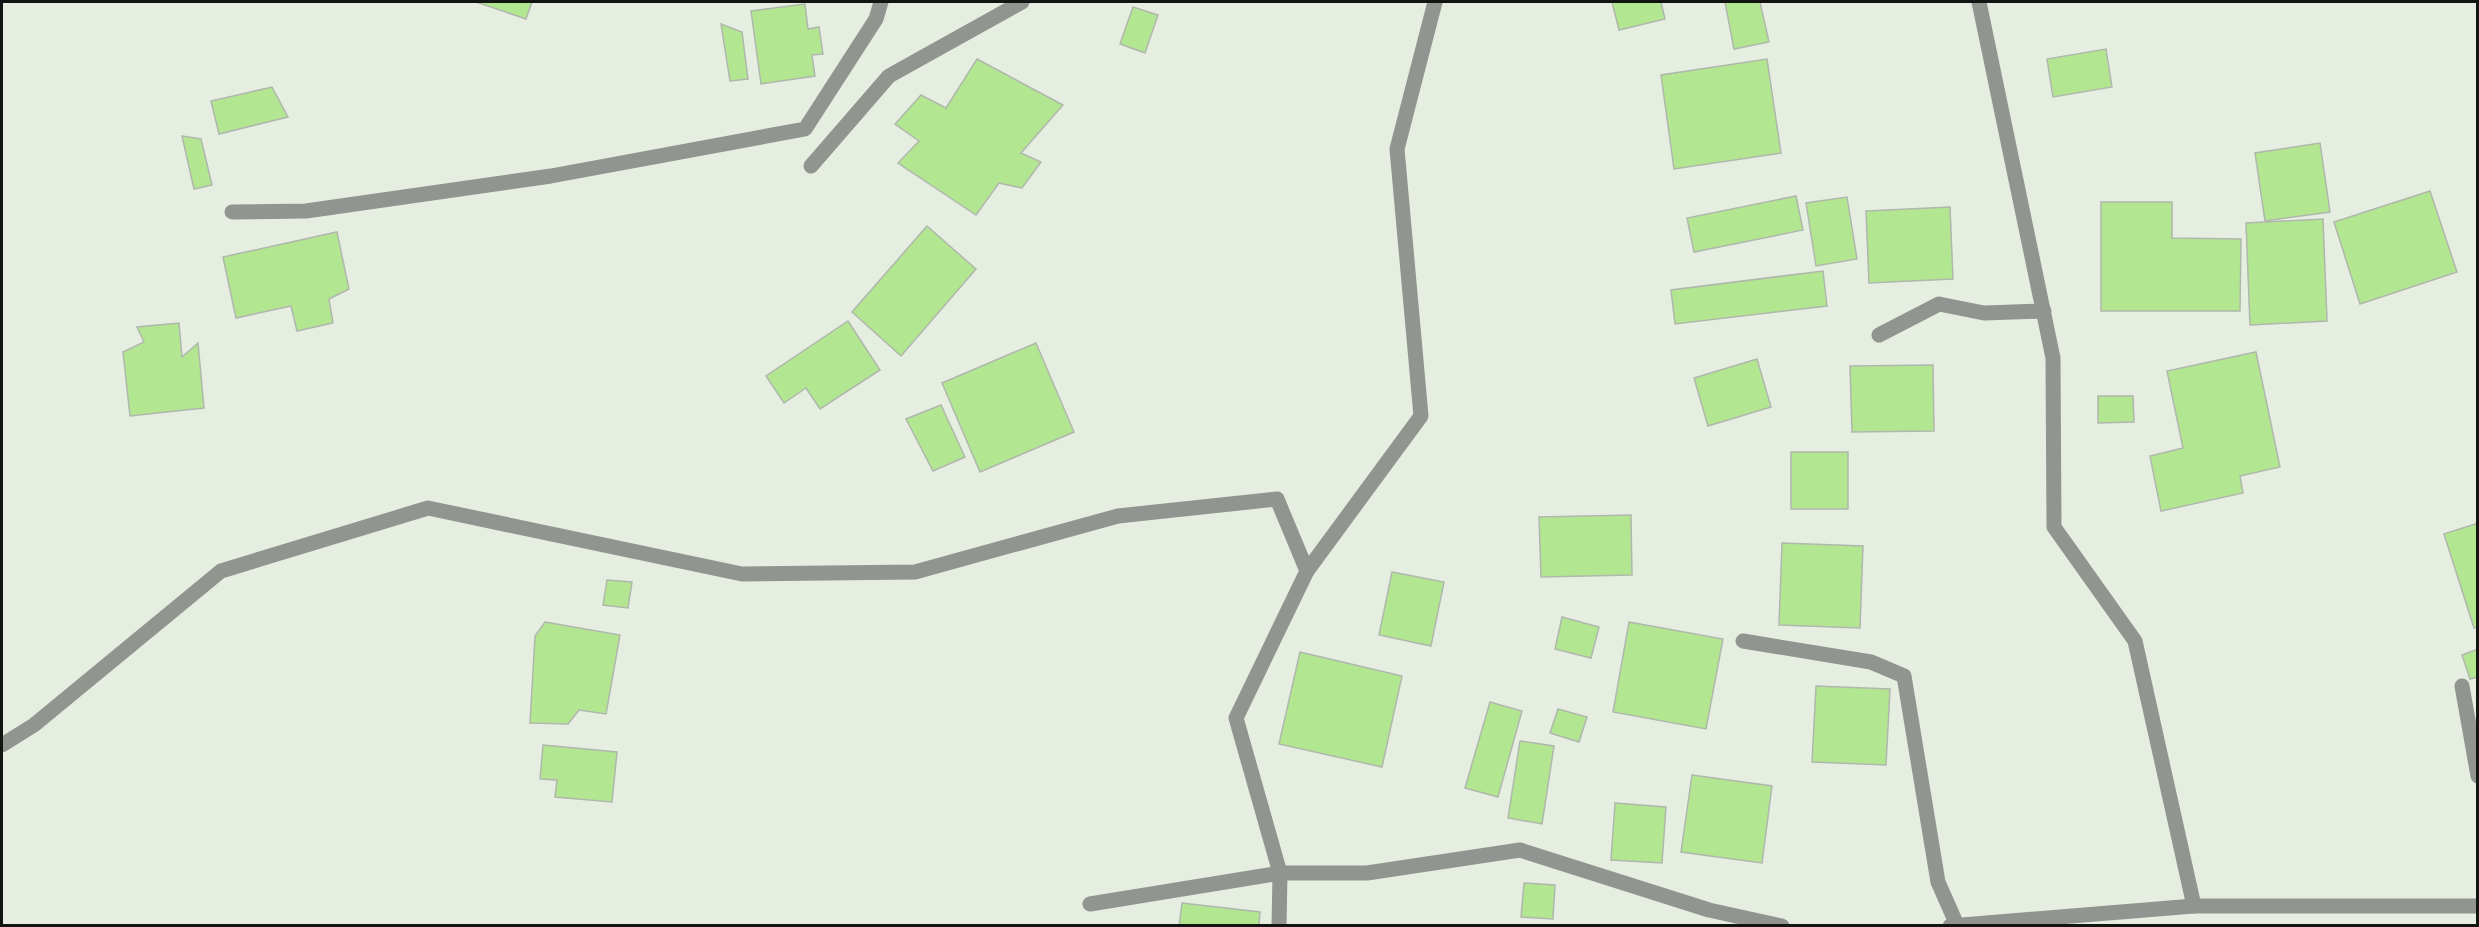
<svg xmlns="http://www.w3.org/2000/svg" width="2479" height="927" viewBox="0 0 2479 927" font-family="Figtree,sans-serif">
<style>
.building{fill:#b3e691;stroke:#b0b7ac;stroke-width:1.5}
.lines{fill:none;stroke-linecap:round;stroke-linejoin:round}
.minor{stroke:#91948f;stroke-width:15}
</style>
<rect width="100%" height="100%" fill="#e6eee2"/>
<g class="building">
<path d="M 476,2 L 532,2 L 526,19 Z"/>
<path d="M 1612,2 L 1661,2 L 1665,19 L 1619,30 Z"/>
<path d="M 1725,2 L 1760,2 L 1769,42 L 1734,49 Z"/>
<path d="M 805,4 L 808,29 L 819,27 L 823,54 L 812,55 L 815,76 L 761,84 L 751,11 Z"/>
<path d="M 1133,7 L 1158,15 L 1145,53 L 1120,44 Z"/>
<path d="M 721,24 L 742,32 L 748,79 L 730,81 Z"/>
<path d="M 2106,49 L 2112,87 L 2053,97 L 2047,59 Z"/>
<path d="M 977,59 L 1063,105 L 1021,153 L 1041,162 L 1022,188 L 999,183 L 976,215 L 898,163 L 919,141 L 895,124 L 921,95 L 946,108 Z"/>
<path d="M 1767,59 L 1781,153 L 1674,169 L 1661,75 Z"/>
<path d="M 272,87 L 288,117 L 219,134 L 211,101 Z"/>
<path d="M 182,136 L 201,139 L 212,185 L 194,189 Z"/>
<path d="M 2320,143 L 2330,212 L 2265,221 L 2255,153 Z"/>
<path d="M 2430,191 L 2457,272 L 2360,304 L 2334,222 Z"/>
<path d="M 1796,196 L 1803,230 L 1694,252 L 1687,218 Z"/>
<path d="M 1847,197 L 1857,259 L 1816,266 L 1806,203 Z"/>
<path d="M 2101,202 L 2172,202 L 2172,238 L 2241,239 L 2240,311 L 2101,311 Z"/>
<path d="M 1950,207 L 1953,279 L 1869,283 L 1866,211 Z"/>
<path d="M 2323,219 L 2327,321 L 2250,325 L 2246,223 Z"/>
<path d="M 927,226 L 976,269 L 901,356 L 852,312 Z"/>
<path d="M 337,232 L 349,289 L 329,299 L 333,323 L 297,331 L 291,306 L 236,318 L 223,257 Z"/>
<path d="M 1823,271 L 1827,306 L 1675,324 L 1671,290 Z"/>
<path d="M 848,321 L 880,370 L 820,409 L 806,388 L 784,403 L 766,376 Z"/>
<path d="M 179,323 L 182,357 L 198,343 L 204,408 L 130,416 L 123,352 L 144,342 L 137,327 Z"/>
<path d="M 1036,343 L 1074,432 L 980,472 L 942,383 Z"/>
<path d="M 2256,352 L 2280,467 L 2240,476 L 2243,493 L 2161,511 L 2150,456 L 2183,448 L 2167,371 Z"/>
<path d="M 1757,359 L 1771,407 L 1708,426 L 1694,378 Z"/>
<path d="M 1933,365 L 1934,431 L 1852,432 L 1850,366 Z"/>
<path d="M 2098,396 L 2133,396 L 2134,422 L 2098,423 Z"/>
<path d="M 941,405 L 965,457 L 933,471 L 906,419 Z"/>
<rect x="1791" y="452" width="57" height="57"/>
<path d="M 1631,515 L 1632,575 L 1541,577 L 1539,517 Z"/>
<path d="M 2478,523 L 2478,627 L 2474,628 L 2444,534 Z"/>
<path d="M 1782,543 L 1863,546 L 1860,628 L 1779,625 Z"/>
<path d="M 1392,572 L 1444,582 L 1431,646 L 1379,635 Z"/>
<path d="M 607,580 L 632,582 L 628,608 L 603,605 Z"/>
<path d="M 1562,617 L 1599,627 L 1591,658 L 1555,649 Z"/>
<path d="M 545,622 L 620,635 L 606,714 L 579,710 L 568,724 L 530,723 L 535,636 Z"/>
<path d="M 1629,622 L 1723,639 L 1706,729 L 1613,712 Z"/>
<path d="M 2478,649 L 2478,677 L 2470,679 L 2462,655 Z"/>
<path d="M 1300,652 L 1402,676 L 1382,767 L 1279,744 Z"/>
<path d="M 1816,686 L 1890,689 L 1886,765 L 1812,762 Z"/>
<path d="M 1490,702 L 1522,711 L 1498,797 L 1465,788 Z"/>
<path d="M 1558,709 L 1587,717 L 1579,742 L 1550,733 Z"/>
<path d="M 1520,741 L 1554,746 L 1542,824 L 1508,818 Z"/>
<path d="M 543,745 L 617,752 L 612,802 L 555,797 L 557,780 L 540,779 Z"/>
<path d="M 1692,775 L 1772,786 L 1762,863 L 1681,852 Z"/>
<path d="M 1615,803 L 1666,807 L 1662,863 L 1611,860 Z"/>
<path d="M 1524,883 L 1555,885 L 1553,919 L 1521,917 Z"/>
<path d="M 1182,903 L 1260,912 L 1259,926 L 1179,926 Z"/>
</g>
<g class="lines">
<g class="minor">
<path d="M 1979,2 L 2053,358 L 2054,527 L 2135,641 L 2194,906"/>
<path d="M 811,166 L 889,76 L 1022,2"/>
<path d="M 232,212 L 306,211 L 551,176 L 805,129 L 876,19 L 881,2"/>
<path d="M 1879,335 L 1939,304 L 1984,313 L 2044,311"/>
<path d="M 1307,571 L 1421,416 L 1397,149 L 1435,2"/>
<path d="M 1743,641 L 1871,662 L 1904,676 L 1938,882 L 1957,925"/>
<path d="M 2462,686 L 2478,776"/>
<path d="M 2,745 L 34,725 L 221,571 L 428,508 L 742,574 L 915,572 L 1118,516 L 1277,499 L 1307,571 L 1236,718 L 1280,873 L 1279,926"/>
<path d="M 1090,904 L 1280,873 L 1367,873 L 1520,850 L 1709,910 L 1782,926"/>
<path d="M 1950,926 L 2194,906 L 2478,906"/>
</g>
</g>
<rect width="2479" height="927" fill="none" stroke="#121511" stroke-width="6"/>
</svg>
